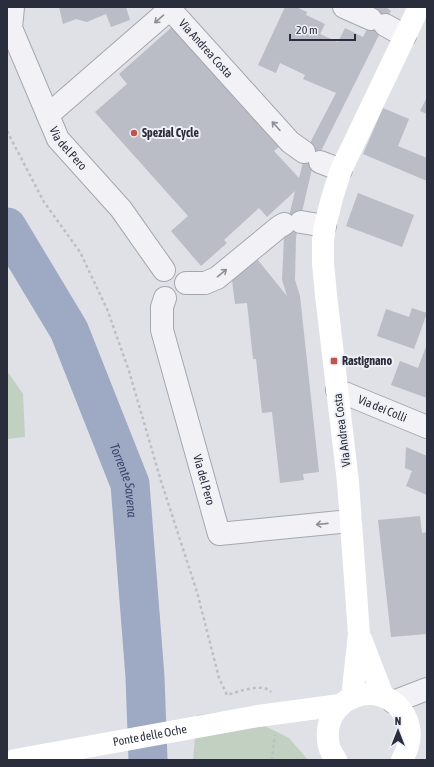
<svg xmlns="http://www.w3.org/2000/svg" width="434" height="767" viewBox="0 0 434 767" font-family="'Asap Condensed',sans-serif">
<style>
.green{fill:#c2d0c1}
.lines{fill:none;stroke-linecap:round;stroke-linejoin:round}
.river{stroke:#9ea9c3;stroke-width:39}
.building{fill:#babcc6}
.street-casing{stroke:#a5a7b0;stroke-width:24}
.path{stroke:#bebfc6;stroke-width:2.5;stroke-dasharray:3 3;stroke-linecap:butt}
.street{stroke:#f2f2f6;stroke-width:22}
.secondary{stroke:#fff;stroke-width:22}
.oneway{stroke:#8e9099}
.poi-dot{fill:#c05450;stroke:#eff0f5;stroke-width:1.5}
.labels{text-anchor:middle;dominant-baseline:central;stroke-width:4;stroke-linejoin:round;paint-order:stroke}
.street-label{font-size:12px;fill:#2a2d3c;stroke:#eff0f5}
.poi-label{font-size:12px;font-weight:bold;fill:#2a2d3c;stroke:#eff0f5;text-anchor:start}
.water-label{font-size:13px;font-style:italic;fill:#38466c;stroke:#eff0f5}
</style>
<rect width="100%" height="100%" fill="#dfe1e7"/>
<g class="green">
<path d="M 7,371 L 23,394 L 25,437 L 7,439 Z"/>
<path d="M 233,710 L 289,738 L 308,760 L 193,760 L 197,715 Z"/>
</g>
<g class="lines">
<path class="river" id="s1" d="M 7,227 L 69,330 L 130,484 L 145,677 L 148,760"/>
</g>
<g class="building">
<path d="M 59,7 L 126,7 L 130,20 L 111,27 L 106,14 L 87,22 L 76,19 L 63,24 Z"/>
<path d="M 285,7 L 296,7 L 307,12 L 306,15 L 325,24 L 320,34 L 338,42 L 345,28 L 363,37 L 378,7 L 386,7 L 391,11 L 312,169 L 296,237 L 295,280 L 300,296 L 319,472 L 303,474 L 304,480 L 280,483 L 272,412 L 262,413 L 256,359 L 253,359 L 247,303 L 235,304 L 232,280 L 257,259 L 287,296 L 282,280 L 284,237 L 295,191 L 267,217 L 259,208 L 224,240 L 227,243 L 201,266 L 171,231 L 188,216 L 95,112 L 127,84 L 119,74 L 172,27 L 279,147 L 274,151 L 299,178 L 302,166 L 312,139 L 336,93 L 303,79 L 305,75 L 280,63 L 276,73 L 258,65 Z"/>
<path d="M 427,97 L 427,114 L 420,111 Z"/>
<path d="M 383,108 L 409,119 L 398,146 L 427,158 L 427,181 L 363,154 Z"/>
<path d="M 358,193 L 414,215 L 402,247 L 346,226 Z"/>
<path d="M 412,308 L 427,313 L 414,349 L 377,336 L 386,309 L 409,317 Z"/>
<path d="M 427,344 L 427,398 L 391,385 L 400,361 L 418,368 Z"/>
<path d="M 406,447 L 427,456 L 427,495 L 406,486 L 412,471 L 405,468 Z"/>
<path d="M 420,516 L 422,533 L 427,532 L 427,634 L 391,637 L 378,520 Z"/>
</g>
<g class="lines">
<g class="street-casing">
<g id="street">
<path id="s2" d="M 13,7 L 11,28 L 58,139 L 121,209 L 164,270"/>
<path d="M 344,7 L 371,19"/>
<path d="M 385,25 L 405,36"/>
<path id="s3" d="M 48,115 L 170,9 L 290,142 L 304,152"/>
<path d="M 320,162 L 341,170"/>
<path d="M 301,222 L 325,226"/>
<path d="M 186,283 L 205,283 L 217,278 L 279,227 L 284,224"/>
<path id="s4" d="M 165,298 L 162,307 L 162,330 L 219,534 L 350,521"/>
<path id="s5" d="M 337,390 L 427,427"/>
<path d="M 393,702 L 427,689"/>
</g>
</g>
<g class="path">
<path d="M 7,131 L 44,202 L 80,252 L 107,309 L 129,371 L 161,481 L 197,592 L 219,678 L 227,695 C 238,692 263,682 271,692"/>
<path d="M 272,760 L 275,735"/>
</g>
<use href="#street" class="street"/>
<g class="secondary">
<path d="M 361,639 L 383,696"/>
<path d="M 352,698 L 359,634 L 348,482 L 326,295 L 323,263 L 323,240 L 325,226 L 332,198 L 341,170 L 419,7"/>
<path id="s6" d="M 15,760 L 258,716 L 340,705"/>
<path d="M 336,760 C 334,756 330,751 329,746 C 318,697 382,674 405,716 C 413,731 410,746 402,760"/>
</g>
</g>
<defs><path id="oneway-shaft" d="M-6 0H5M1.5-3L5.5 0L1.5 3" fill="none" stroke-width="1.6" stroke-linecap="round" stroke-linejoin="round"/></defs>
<g class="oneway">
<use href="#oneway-shaft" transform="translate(159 19) rotate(139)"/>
<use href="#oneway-shaft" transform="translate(276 126) rotate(-132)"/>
<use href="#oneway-shaft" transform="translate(222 273) rotate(-39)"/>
<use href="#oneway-shaft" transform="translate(322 524) rotate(174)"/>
</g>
<g class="poi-dot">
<circle cx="134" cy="133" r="4"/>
<rect x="330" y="357" width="8" height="8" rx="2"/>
</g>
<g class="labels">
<g class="street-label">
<text stroke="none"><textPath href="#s3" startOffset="215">Via Andrea Costa</textPath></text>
<text stroke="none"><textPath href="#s2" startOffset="155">Via del Pero</textPath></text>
<text stroke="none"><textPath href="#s5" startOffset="49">Via dei Colli</textPath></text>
<text transform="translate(342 430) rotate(-97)">Via Andrea Costa</text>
<text stroke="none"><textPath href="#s4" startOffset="188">Via del Pero</textPath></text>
<text stroke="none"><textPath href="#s6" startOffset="137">Ponte delle Oche</textPath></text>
</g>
<g class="poi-label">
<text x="142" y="133">Spezial Cycle</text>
<text x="342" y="361">Rastignano</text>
</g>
<g class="water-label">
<text stroke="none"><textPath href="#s1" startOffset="281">Torrente Savena</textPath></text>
</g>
</g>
<rect width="434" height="767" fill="none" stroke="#2a2d3c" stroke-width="16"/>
<g transform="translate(398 731)" stroke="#eff0f5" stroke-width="3" paint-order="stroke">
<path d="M0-3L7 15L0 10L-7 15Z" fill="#2a2d3c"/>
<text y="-6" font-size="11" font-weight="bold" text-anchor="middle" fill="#2a2d3c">N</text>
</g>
<path d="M290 34v6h65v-6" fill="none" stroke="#2a2d3c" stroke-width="2"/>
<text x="296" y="34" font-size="12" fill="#2a2d3c" stroke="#eff0f5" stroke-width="3" paint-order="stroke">20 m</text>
</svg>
